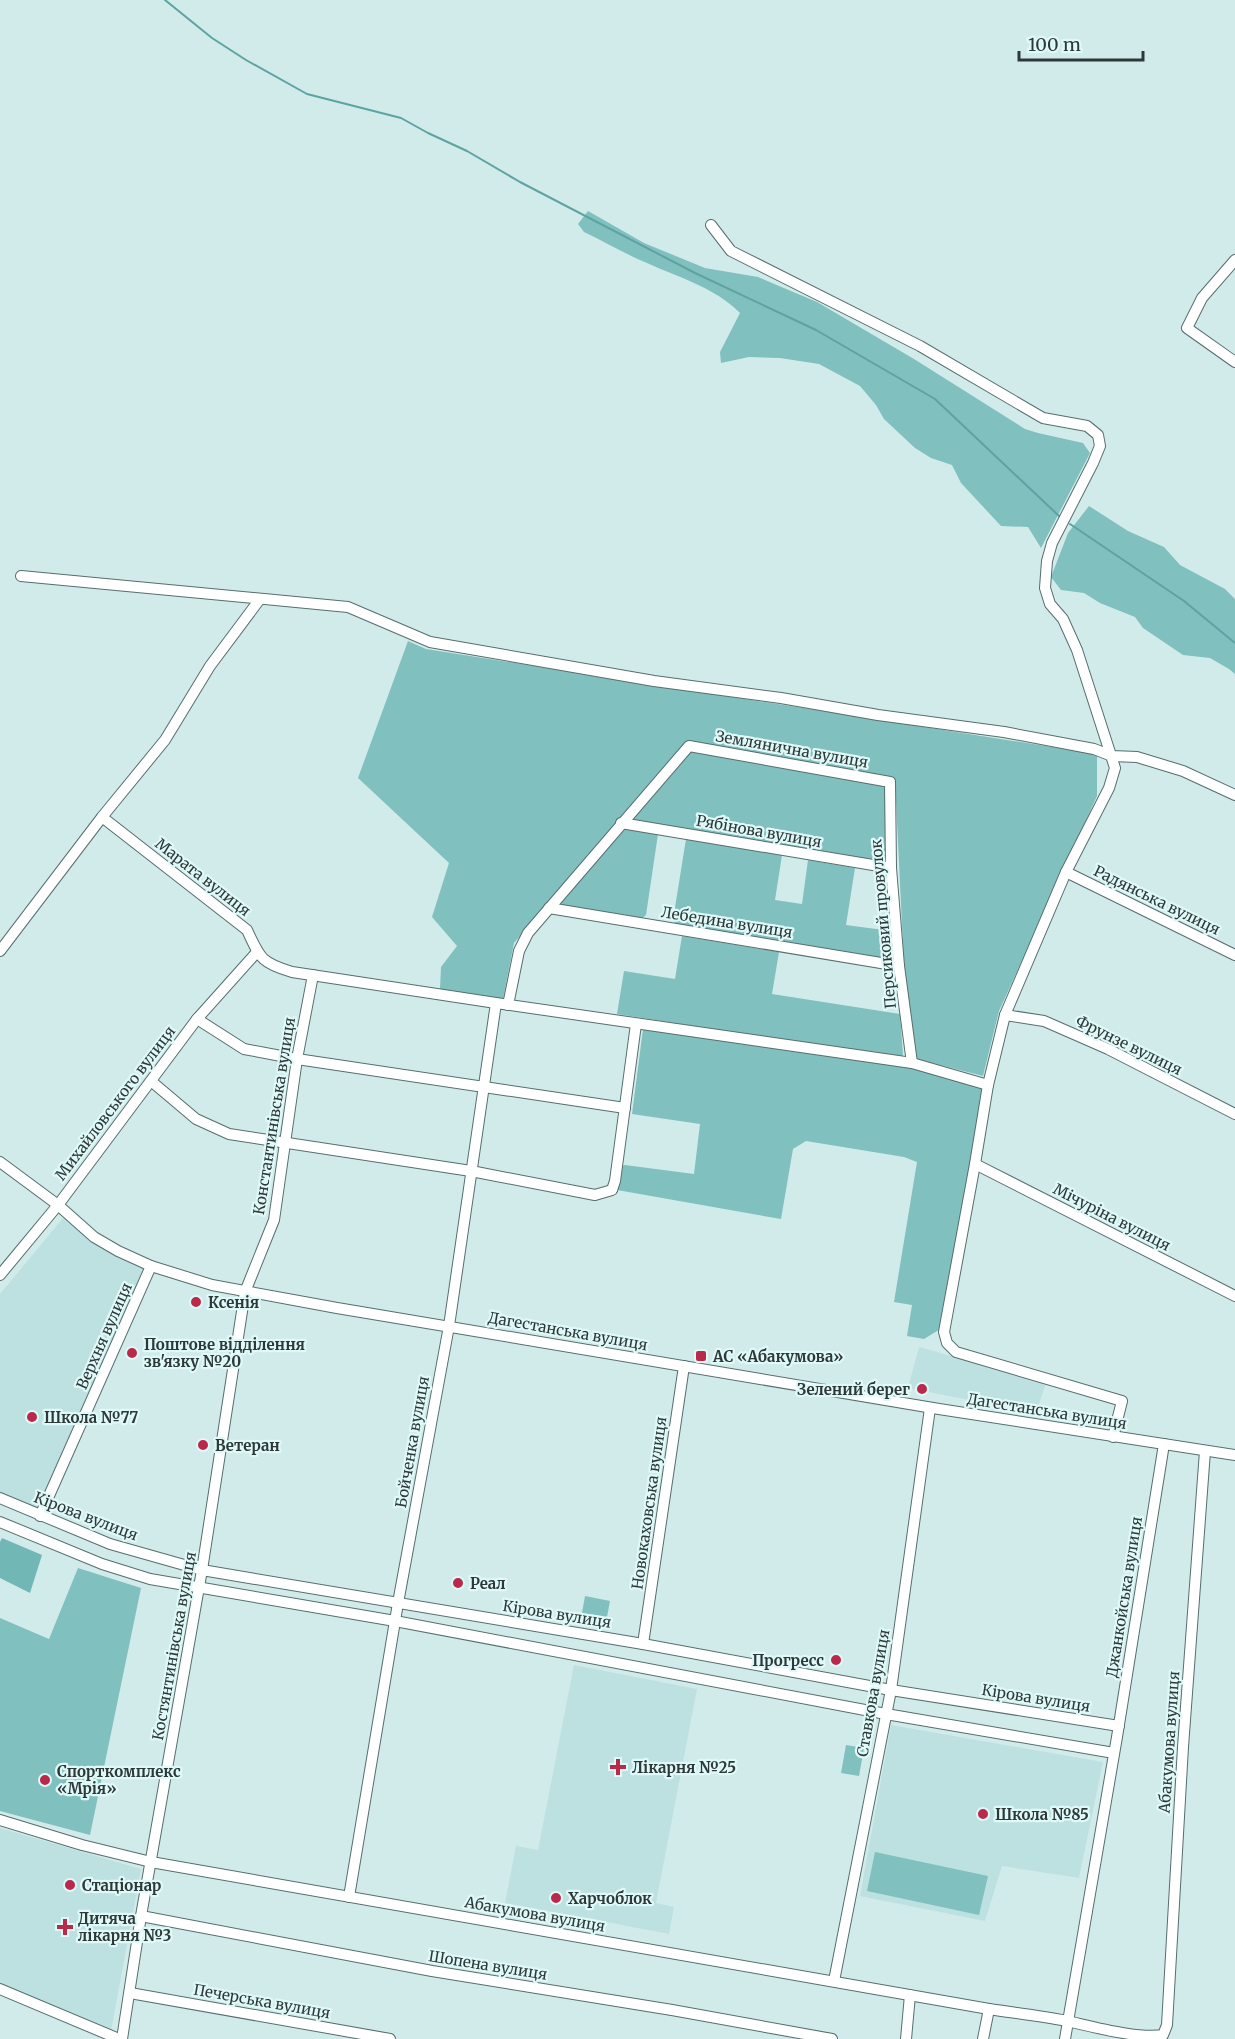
<svg xmlns="http://www.w3.org/2000/svg" width="1235" height="2039" viewBox="0 0 1235 2039" font-family="Merriweather,serif">
<style>
.built{fill:#bde1e0}
.green{fill:#80c0be}
.forest{fill:#71b7b5}
.lines{fill:none;stroke-linecap:round;stroke-linejoin:round}
.stream{stroke:#5da3a1;stroke-width:2}
.minor-casing{stroke:#566e6d;stroke-width:12}
.minor{stroke:#fff;stroke-width:10}
.poi-dot{fill:#ba294a;stroke:#def9f8;stroke-width:2}
.labels{text-anchor:middle;dominant-baseline:central;stroke-width:4.5;stroke-linejoin:round;paint-order:stroke}
.street-label{font-size:15px;fill:#2e3838;stroke:#def9f8}
.poi-label{font-size:15px;font-weight:bold;fill:#2e3838;stroke:#def9f8;text-anchor:start}
</style>
<rect width="100%" height="100%" fill="#d1ebea"/>
<g class="built">
<path d="M 64,1217 L 146,1267 L 38,1510 L 0,1493 L 0,1294 Z"/>
<path d="M 919,1347 L 1046,1383 L 1036,1413 L 908,1388 Z"/>
<path d="M 574,1665 L 697,1689 L 656,1903 L 674,1907 L 669,1934 L 505,1903 L 516,1846 L 538,1850 Z"/>
<path d="M 891,1725 L 1103,1762 L 1079,1878 L 1002,1866 L 985,1921 L 860,1896 Z"/>
<path d="M 0,1828 L 141,1869 L 111,2031 L 0,1985 Z"/>
</g>
<g class="green">
<path d="M 588,211 L 644,243 L 705,268 L 758,277 L 817,302 L 914,359 L 1025,429 L 1038,433 L 1083,443 L 1090,453 L 1041,548 L 1028,527 L 1001,526 L 961,483 L 952,465 L 931,458 L 915,448 L 884,419 L 876,405 L 860,386 L 819,364 L 780,358 L 749,357 L 721,363 L 720,352 L 740,313 C 714,287 680,278 647,263 C 625,254 605,242 584,232 L 578,224 Z"/>
<path d="M 1089,506 L 1128,531 L 1164,547 L 1180,565 L 1225,589 L 1235,599 L 1235,674 L 1229,669 L 1210,658 L 1183,655 L 1143,628 L 1135,617 L 1100,603 L 1084,593 L 1061,590 L 1051,577 L 1068,533 Z"/>
<path d="M 408,641 L 426,649 L 1097,754 L 1097,796 L 999,1011 L 983,1076 L 917,1059 L 904,966 L 895,780 L 689,741 L 514,943 L 503,999 L 440,989 L 441,967 L 457,946 L 432,917 L 449,863 L 358,778 Z"/>
<path d="M 689,750 L 886,786 L 888,864 L 626,821 Z"/>
<path d="M 620,827 L 658,834 L 646,915 L 641,919 L 555,905 Z"/>
<path d="M 686,839 L 782,855 L 775,900 L 802,904 L 808,860 L 855,868 L 846,925 L 891,931 L 893,961 L 676,925 L 673,920 Z"/>
<path d="M 682,936 L 779,952 L 772,994 L 900,1014 L 903,1055 L 897,1058 L 617,1014 L 624,971 L 675,979 Z"/>
<path d="M 643,1029 L 908,1065 L 984,1087 L 942,1328 L 924,1339 L 907,1336 L 912,1305 L 894,1302 L 917,1162 L 904,1157 L 806,1141 L 793,1149 L 781,1219 L 617,1190 L 621,1166 L 625,1165 L 694,1174 L 700,1124 L 632,1114 Z"/>
<path d="M 78,1568 L 141,1588 L 90,1835 L 0,1811 L 0,1618 L 49,1639 Z"/>
<path d="M 585,1596 L 610,1601 L 607,1617 L 582,1613 Z"/>
<path d="M 846,1745 L 864,1748 L 859,1776 L 841,1773 Z"/>
<path d="M 875,1852 L 988,1876 L 979,1915 L 867,1891 Z"/>
</g>
<path class="forest" d="M 2,1538 L 42,1555 L 30,1593 L 0,1578 L 0,1542 Z"/>
<g class="lines">
<g class="stream">
<path d="M 165,0 L 212,38 L 246,60 L 307,94 L 401,118 L 428,133 L 467,151 L 520,182 L 695,273 L 816,330 L 935,399 L 1059,516"/>
<path d="M 1070,524 L 1184,601 L 1235,643"/>
</g>
<g class="minor-casing">
<g id="minor">
<path d="M 711,225 L 731,251 L 920,346 L 1043,418 L 1087,426 L 1098,435 L 1100,446 L 1093,463 L 1052,543 L 1047,561 L 1045,588 L 1050,604 L 1063,619 L 1077,650 L 1115,768 L 1109,788 L 1066,872 L 1005,1015 L 988,1085 L 975,1164 L 944,1332 L 947,1343 L 956,1352 L 1122,1401 L 1113,1437"/>
<path d="M 1235,260 L 1202,298 L 1187,328 L 1235,362"/>
<path d="M 21,576 L 348,607 L 430,642 L 654,681 L 781,698 L 878,715 L 1004,732 L 1094,749 L 1112,756 L 1137,757 L 1183,771 L 1235,795"/>
<path d="M 102,817 L 247,930 C 260,958 261,963 292,972 L 496,1003"/>
<path d="M 621,823 L 891,868"/>
<path d="M 1066,872 L 1235,955"/>
<path d="M 549,908 L 899,966"/>
<path d="M 0,951 L 102,817 L 165,740 L 210,666 L 260,599"/>
<path d="M 508,1005 L 519,951 L 528,933 L 689,746 L 890,782 L 891,868 L 899,966 L 912,1063"/>
<path d="M 1005,1015 L 1044,1021 L 1108,1049 L 1235,1114"/>
<path d="M 197,1019 L 244,1049 L 297,1059 L 625,1108"/>
<path d="M 151,1081 L 196,1119 L 229,1134 L 471,1171 L 595,1195 L 612,1190 L 615,1181 L 636,1024"/>
<path d="M 0,1162 L 58,1205 L 94,1237 L 118,1251 L 151,1266 L 212,1285 L 337,1308 L 939,1409 L 1235,1455"/>
<path d="M 975,1164 L 1235,1296"/>
<path d="M 0,1275 L 58,1205 L 197,1019 L 257,952"/>
<path d="M 0,1498 L 110,1544 L 202,1570 L 643,1644 L 891,1690 L 1119,1726"/>
<path d="M 40,1516 L 151,1266"/>
<path d="M 0,1522 L 102,1564 L 150,1579 L 395,1621 L 886,1714 L 1114,1753"/>
<path d="M 643,1644 L 684,1366"/>
<path d="M 0,1820 L 82,1845 L 151,1862 L 989,2009 C 1015,2013 1041,2016 1067,2021 C 1094,2027 1138,2039 1163,2035 L 1167,2025 L 1183,1747 L 1205,1451"/>
<path d="M 349,1897 L 398,1603 L 449,1326 L 496,1003 L 912,1063 L 988,1085"/>
<path d="M 141,1916 L 432,1971 L 672,2010 L 832,2039"/>
<path d="M 834,1981 L 891,1690 L 930,1408"/>
<path d="M 0,1989 L 119,2039"/>
<path d="M 130,1993 L 390,2039"/>
<path d="M 122,2039 L 141,1916 L 202,1570 L 245,1292 L 274,1220 L 297,1059 L 313,975"/>
<path d="M 906,2039 L 910,1995"/>
<path d="M 983,2039 L 989,2009"/>
<path d="M 1065,2039 L 1117,1737 L 1164,1444"/>
</g>
</g>
<use href="#minor" class="minor"/>
</g>
<g class="poi-dot">
<circle cx="196" cy="1302" r="6"/>
<circle cx="132" cy="1353" r="6"/>
<rect x="695" y="1350" width="12" height="12" rx="3"/>
<circle cx="922" cy="1389" r="6"/>
<circle cx="32" cy="1417" r="6"/>
<circle cx="203" cy="1445" r="6"/>
<circle cx="458" cy="1583" r="6"/>
<circle cx="836" cy="1660" r="6"/>
<path d="M615 1758h6v6h6v6h-6v6h-6v-6h-6v-6h6z"/>
<circle cx="45" cy="1780" r="6"/>
<circle cx="983" cy="1814" r="6"/>
<circle cx="70" cy="1885" r="6"/>
<circle cx="556" cy="1898" r="6"/>
<path d="M62 1918h6v6h6v6h-6v6h-6v-6h-6v-6h6z"/>
</g>
<g class="labels">
<g class="street-label">
<text transform="translate(792 749) rotate(10)">Землянична вулиця</text>
<text transform="translate(759 831) rotate(10)">Рябінова вулиця</text>
<text transform="translate(203 877) rotate(38)">Марата вулиця</text>
<text transform="translate(1157 900) rotate(26)">Радянська вулиця</text>
<text transform="translate(727 922) rotate(9)">Лебедина вулиця</text>
<text transform="translate(883 924) rotate(-95)">Персиковий провулок</text>
<text transform="translate(1129 1045) rotate(26)">Фрунзе вулиця</text>
<text transform="translate(115 1103) rotate(-53)">Михайловського вулиця</text>
<text transform="translate(274 1116) rotate(-81)">Константинівська вулиця</text>
<text transform="translate(1112 1217) rotate(27)">Мічуріна вулиця</text>
<text transform="translate(568 1331) rotate(10)">Дагестанська вулиця</text>
<text transform="translate(104 1336) rotate(-66)">Верхня вулиця</text>
<text transform="translate(1047 1411) rotate(9)">Дагестанська вулиця</text>
<text transform="translate(412 1442) rotate(-80)">Бойченка вулиця</text>
<text transform="translate(649 1503) rotate(-82)">Новокаховська вулиця</text>
<text transform="translate(86 1516) rotate(21)">Кірова вулиця</text>
<text transform="translate(1124 1597) rotate(-81)">Джанкойська вулиця</text>
<text transform="translate(557 1614) rotate(9)">Кірова вулиця</text>
<text transform="translate(174 1646) rotate(-80)">Костянтинівська вулиця</text>
<text transform="translate(873 1693) rotate(-80)">Ставкова вулиця</text>
<text transform="translate(1036 1698) rotate(9)">Кірова вулиця</text>
<text transform="translate(1169 1742) rotate(-86)">Абакумова вулиця</text>
<text transform="translate(535 1914) rotate(10)">Абакумова вулиця</text>
<text transform="translate(488 1965) rotate(9)">Шопена вулиця</text>
<text transform="translate(262 2001) rotate(10)">Печерська вулиця</text>
</g>
<g class="poi-label">
<text x="208" y="1302">Ксенія</text>
<text x="144" y="1344">Поштове відділення<tspan x="144" dy="17">зв'язку №20</tspan></text>
<text x="713" y="1356">АС «Абакумова»</text>
<text x="910" y="1389" text-anchor="end">Зелений берег</text>
<text x="44" y="1417">Школа №77</text>
<text x="215" y="1445">Ветеран</text>
<text x="470" y="1583">Реал</text>
<text x="824" y="1660" text-anchor="end">Прогресс</text>
<text x="632" y="1767">Лікарня №25</text>
<text x="57" y="1771">Спорткомплекс<tspan x="57" dy="17">«Мрія»</tspan></text>
<text x="995" y="1814">Школа №85</text>
<text x="82" y="1885">Стаціонар</text>
<text x="568" y="1898">Харчоблок</text>
<text x="78" y="1918">Дитяча<tspan x="78" dy="17">лікарня №3</tspan></text>
</g>
</g>
<path d="M1019 51v9h124v-9" fill="none" stroke="#2e3838" stroke-width="3"/>
<text x="1028" y="51" font-size="18" fill="#2e3838" stroke="#def9f8" stroke-width="4.5" paint-order="stroke">100 m</text>
</svg>
